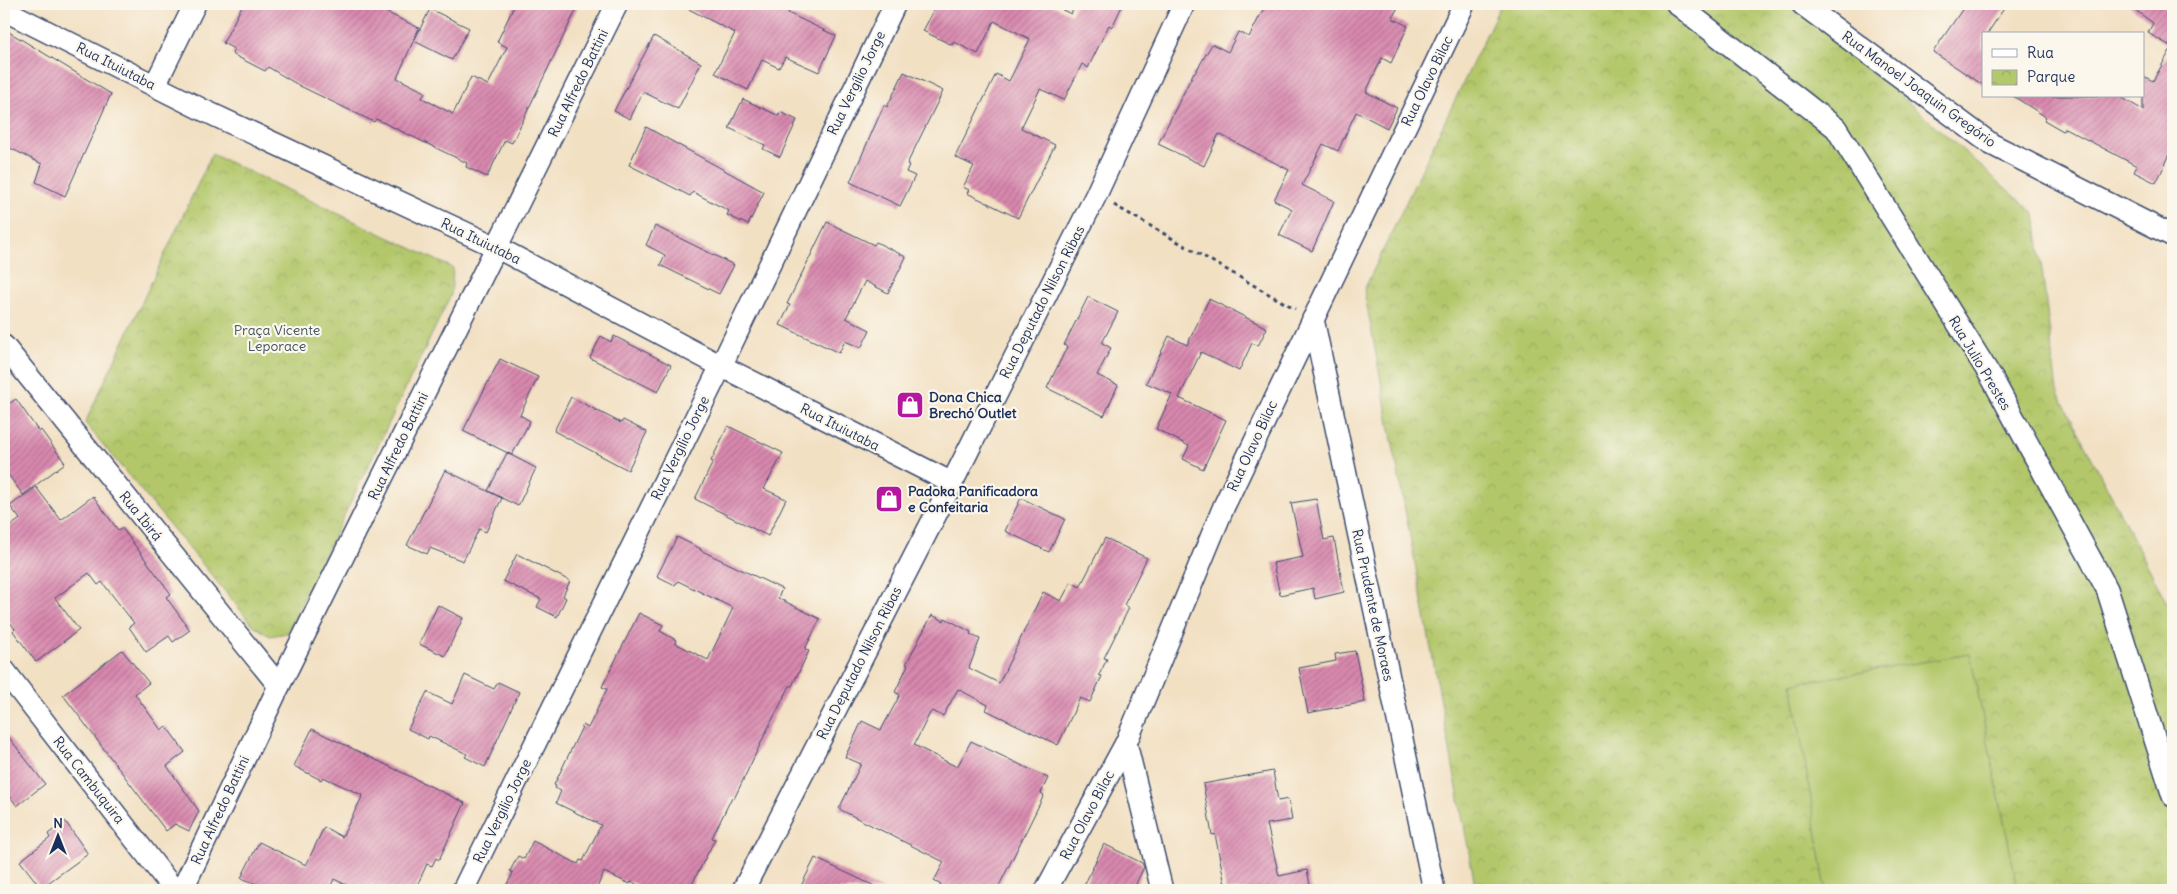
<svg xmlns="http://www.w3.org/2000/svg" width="2177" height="894" viewBox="0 0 2177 894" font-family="Delius,sans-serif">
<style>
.park{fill:url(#park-crowns);stroke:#677b64}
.garden{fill:#b3c76b;stroke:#677b64}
.building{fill:url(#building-hatch)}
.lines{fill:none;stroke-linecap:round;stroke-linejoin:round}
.minor-casing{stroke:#3b4a6d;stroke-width:24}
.path{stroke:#3b4a6d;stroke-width:3;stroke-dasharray:4 4;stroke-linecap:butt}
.minor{stroke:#fff;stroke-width:21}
.labels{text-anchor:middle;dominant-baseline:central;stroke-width:4.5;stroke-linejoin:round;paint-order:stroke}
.street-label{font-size:14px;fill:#1b2f5e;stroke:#fbf7ec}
.park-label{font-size:14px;fill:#415561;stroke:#fbf7ec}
.poi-label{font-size:14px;font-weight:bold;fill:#1b2f5e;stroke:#fbf7ec;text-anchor:start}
</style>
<defs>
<pattern id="park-crowns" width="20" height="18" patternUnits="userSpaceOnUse" patternTransform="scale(1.25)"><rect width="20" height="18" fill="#b3c76b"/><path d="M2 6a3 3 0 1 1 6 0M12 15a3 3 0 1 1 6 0" fill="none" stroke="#99ab5f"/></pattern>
<pattern id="building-hatch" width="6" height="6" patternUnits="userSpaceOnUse" patternTransform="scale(1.25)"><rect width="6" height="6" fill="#d988ae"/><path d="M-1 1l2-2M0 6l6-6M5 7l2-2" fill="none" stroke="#af7091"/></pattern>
</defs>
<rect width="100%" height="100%" fill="#fbf7ec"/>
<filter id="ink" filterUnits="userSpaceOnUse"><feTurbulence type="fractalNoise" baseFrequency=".02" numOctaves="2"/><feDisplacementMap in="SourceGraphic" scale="10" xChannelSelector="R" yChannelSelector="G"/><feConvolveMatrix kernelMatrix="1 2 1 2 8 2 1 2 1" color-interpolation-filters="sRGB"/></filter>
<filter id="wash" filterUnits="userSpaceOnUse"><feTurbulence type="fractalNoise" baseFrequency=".0096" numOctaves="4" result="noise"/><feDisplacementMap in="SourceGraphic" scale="20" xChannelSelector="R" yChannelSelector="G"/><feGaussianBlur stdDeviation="1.12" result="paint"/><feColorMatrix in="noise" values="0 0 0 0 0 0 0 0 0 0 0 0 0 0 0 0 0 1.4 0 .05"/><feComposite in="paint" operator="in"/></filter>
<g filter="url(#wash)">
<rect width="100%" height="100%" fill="#f2e0c3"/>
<g class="park">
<path d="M 1501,4 L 1797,4 L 2035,214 L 2057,391 L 2170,609 L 2173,609 L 2173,890 L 1476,890 L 1364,290 Z"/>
<path d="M 212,154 L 453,268 L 451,295 L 287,633 L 270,636 L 253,625 L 85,423 Z"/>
</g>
<path class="garden" d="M 1970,654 L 2018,890 L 1826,890 L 1792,684 Z"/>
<g id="blocks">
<g class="building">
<path d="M 243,4 L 369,4 L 419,28 L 397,78 L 425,92 L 422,98 L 453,114 L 471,77 L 488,85 L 507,47 L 497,42 L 515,4 L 579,4 L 512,143 L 505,140 L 487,177 L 466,167 L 467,163 L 376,119 L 374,122 L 300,86 L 268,67 L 265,71 L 232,54 L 234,49 L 223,43 Z"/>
<path d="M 679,4 L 792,4 L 788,13 L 836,36 L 819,72 L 785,57 L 779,68 L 762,60 L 748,90 L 715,73 L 735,33 Z"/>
<path d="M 937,4 L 1050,4 L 1071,14 L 1076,4 L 1123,4 L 1112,27 L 1109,25 L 1088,68 L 1082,64 L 1064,100 L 1040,89 L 1021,128 L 1055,145 L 1018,218 L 967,193 L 969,190 L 963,187 L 974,166 L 955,157 L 996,74 L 1009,81 L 1030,39 L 994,21 L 978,54 L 954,42 L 952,45 L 923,31 Z"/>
<path d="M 1266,4 L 1400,4 L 1392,18 L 1408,26 L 1391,63 L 1382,58 L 1366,92 L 1397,108 L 1387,128 L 1356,112 L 1338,151 L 1323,144 L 1302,185 L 1334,201 L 1312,251 L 1279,235 L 1292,209 L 1274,200 L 1289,170 L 1219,134 L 1204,166 L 1158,144 L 1194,72 L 1195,73 L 1212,44 L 1228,52 L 1238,32 L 1249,37 Z"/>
<path d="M 1966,4 L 2007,4 L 1987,34 L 1983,34 L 1983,85 L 1933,52 Z"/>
<path d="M 2127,4 L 2173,4 L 2173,148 L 2156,183 L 2134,172 L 2137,166 L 2065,128 L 2063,131 L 2044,120 L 2046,117 L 2013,96 L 2119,96 L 2143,110 L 2143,76 L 2153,81 L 2172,47 L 2148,33 L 2153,23 Z"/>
<path d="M 430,9 L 469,28 L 452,60 L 414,41 Z"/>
<path d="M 4,29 L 111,94 L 65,196 L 36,182 L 42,164 L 4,145 Z"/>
<path d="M 654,36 L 701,63 L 678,109 L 643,92 L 630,119 L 614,111 Z"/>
<path d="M 904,72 L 943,91 L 907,164 L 909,165 L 906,172 L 915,176 L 900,206 L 850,182 L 884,105 L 887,107 Z"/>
<path d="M 743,99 L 779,116 L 780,112 L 797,120 L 780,157 L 763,149 L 765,145 L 729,128 Z"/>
<path d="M 646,127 L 764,192 L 748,225 L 727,215 L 729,211 L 693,192 L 690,196 L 629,165 Z"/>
<path d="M 827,222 L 874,245 L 876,242 L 906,257 L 888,293 L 865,281 L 846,318 L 870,330 L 861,348 L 845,341 L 839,353 L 780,325 L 790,305 L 787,304 Z"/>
<path d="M 655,226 L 734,265 L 719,294 L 660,265 L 665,255 L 646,245 Z"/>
<path d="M 1088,297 L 1118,312 L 1102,343 L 1111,348 L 1097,375 L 1118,385 L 1104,416 L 1047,388 L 1067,347 L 1064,345 Z"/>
<path d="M 1209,299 L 1267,328 L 1258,346 L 1252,343 L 1239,371 L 1201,352 L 1179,398 L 1226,420 L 1203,469 L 1183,459 L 1189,446 L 1156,429 L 1172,394 L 1146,383 L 1169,336 L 1187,345 Z"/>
<path d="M 601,336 L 611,342 L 614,336 L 671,365 L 658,392 L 590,358 Z"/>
<path d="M 500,359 L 538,377 L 520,415 L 530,421 L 512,455 L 463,431 Z"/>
<path d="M 571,397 L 621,423 L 623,420 L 647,432 L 628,470 L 554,431 Z"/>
<path d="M 16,399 L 39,432 L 41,430 L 65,463 L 23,495 L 4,469 L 4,407 Z"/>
<path d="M 728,426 L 783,453 L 764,489 L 786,499 L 768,536 L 695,499 L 713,462 L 711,461 Z"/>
<path d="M 507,453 L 536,468 L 518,506 L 488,491 Z"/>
<path d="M 445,470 L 502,498 L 486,532 L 479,529 L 463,561 L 430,548 L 427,554 L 407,545 Z"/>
<path d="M 36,487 L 61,520 L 93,496 L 118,530 L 122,528 L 171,594 L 166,597 L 190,630 L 173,642 L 169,636 L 146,652 L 129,627 L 134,623 L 102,582 L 98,585 L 89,573 L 55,598 L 79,630 L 36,662 L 13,631 L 15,629 L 4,614 L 4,531 L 20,519 L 10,506 Z"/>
<path d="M 1021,498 L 1065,519 L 1049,552 L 1005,531 Z"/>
<path d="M 1316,499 L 1324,540 L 1334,538 L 1344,592 L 1315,599 L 1313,588 L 1280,595 L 1273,563 L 1303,557 L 1291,503 Z"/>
<path d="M 677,537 L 701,549 L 700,550 L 782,589 L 778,598 L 820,619 L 805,649 L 809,651 L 792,686 L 790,686 L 769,726 L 734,799 L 732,797 L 712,838 L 715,839 L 689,890 L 648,890 L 631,882 L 630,884 L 604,872 L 596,890 L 504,890 L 513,873 L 510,871 L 518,856 L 524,859 L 533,841 L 578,864 L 580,860 L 583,861 L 601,825 L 556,803 L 561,791 L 555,788 L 556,786 L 554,785 L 583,725 L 588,728 L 607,689 L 602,687 L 639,613 L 663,625 L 660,631 L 676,640 L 675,643 L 708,660 L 733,608 L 678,581 L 675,585 L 657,576 Z"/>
<path d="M 1105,538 L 1147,558 L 1124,605 L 1129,608 L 1104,658 L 1107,659 L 1099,675 L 1102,676 L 1090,702 L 1080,698 L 1058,745 L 986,710 L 988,705 L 958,689 L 943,716 L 932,711 L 930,713 L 914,745 L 957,767 L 971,741 L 1048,778 L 1041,793 L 1044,795 L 997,890 L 939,890 L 941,885 L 934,881 L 944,862 L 839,809 L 861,764 L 845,757 L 862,721 L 881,730 L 900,695 L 895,692 L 908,665 L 906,664 L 932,615 L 944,621 L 945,618 L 971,632 L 970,634 L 980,639 L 969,668 L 999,683 L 1043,592 L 1061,601 L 1071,582 L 1080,587 Z"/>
<path d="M 517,554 L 570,581 L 563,596 L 566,598 L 557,617 L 537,607 L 541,599 L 503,581 Z"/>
<path d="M 438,605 L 463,618 L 445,656 L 419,644 Z"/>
<path d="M 122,650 L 149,683 L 135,694 L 161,730 L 166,726 L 185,752 L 167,766 L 199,811 L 189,831 L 175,824 L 166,831 L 63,695 Z"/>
<path d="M 1355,651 L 1365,702 L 1308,713 L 1299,668 L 1336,661 L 1335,654 Z"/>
<path d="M 465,675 L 494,689 L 498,682 L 519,692 L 485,767 L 465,757 L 467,754 L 429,736 L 428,739 L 408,729 L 427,692 L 452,704 Z"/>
<path d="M 312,729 L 465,803 L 439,860 L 436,858 L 432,866 L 427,864 L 415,890 L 356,890 L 334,879 L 329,890 L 272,890 L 241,878 L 259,842 L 306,865 L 324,827 L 342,837 L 361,799 L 362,795 L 323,777 L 321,780 L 294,766 Z"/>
<path d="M 4,731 L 45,784 L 17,806 L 4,788 Z"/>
<path d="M 1273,771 L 1278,801 L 1288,799 L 1292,820 L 1267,824 L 1279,876 L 1307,870 L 1311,890 L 1226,890 L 1215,834 L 1212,835 L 1203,784 Z"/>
<path d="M 65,821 L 88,854 L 41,888 L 20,861 L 50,838 L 48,834 Z"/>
<path d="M 1104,844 L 1142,863 L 1144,867 L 1133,890 L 1082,890 Z"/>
<path d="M 815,858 L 883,890 L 799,890 Z"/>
</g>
</g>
</g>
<g filter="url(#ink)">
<use href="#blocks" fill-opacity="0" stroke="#3b4a6d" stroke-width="1"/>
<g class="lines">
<g class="minor-casing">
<g id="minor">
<path d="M 1677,4 L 1836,128 L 1993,380 L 2107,589 L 2173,796"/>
<path d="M 1802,4 L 1991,144 L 2173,236"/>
<path d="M 4,10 L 201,109 L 496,247 L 721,366 L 952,483"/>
<path d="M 155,85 L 195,4"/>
<path d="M 1313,319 L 1434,890"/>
<path d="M 4,346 L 279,686"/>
<path d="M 4,670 L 174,890"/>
<path d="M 1126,743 L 1162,890"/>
<path d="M 182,890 L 279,686 L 617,4"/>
<path d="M 463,890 L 721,366 L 895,4"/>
<path d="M 743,890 L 952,483 L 1096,195 L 1184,4"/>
<path d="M 1046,890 L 1126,743 L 1224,506 L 1464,4"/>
</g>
</g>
<path class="path" d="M 1114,205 L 1295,309"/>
<use href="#minor" class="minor"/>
</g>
</g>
<defs>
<g id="shop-square" transform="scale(1.4375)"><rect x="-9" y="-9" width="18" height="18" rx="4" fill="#b5179e" stroke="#fbf7ec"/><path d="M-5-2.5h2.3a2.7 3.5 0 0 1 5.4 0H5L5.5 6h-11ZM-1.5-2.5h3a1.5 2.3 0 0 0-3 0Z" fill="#fff"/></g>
</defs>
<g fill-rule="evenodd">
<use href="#shop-square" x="910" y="405"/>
<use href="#shop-square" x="889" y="499"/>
</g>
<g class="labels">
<g class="street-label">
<text transform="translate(116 66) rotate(27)">Rua Ituiutaba</text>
<text transform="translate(1427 81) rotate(-64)">Rua Olavo Bilac</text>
<text transform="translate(578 83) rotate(-64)">Rua Alfredo Battini</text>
<text transform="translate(856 83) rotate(-64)">Rua Vergílio Jorge</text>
<text transform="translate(1919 89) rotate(36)">Rua Manoel Joaquin Gregório</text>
<text transform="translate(481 241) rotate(26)">Rua Ituiutaba</text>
<text transform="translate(1042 302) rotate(-63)">Rua Deputado Nilson Ribas</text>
<text transform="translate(1980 363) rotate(59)">Rua Julio Prestes</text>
<text transform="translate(840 427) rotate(27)">Rua Ituiutaba</text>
<text transform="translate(398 446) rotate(-64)">Rua Alfredo Battini</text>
<text transform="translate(1252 446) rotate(-65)">Rua Olavo Bilac</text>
<text transform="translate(680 448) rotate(-64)">Rua Vergílio Jorge</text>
<text transform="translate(141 516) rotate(51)">Rua Ibirá</text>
<text transform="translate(1373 605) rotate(78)">Rua Prudente de Moraes</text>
<text transform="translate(859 663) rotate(-63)">Rua Deputado Nilson Ribas</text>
<text transform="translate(89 780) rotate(52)">Rua Cambuquira</text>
<text transform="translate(220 810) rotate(-65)">Rua Alfredo Battini</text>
<text transform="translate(502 811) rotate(-64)">Rua Vergílio Jorge</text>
<text transform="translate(1087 815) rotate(-62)">Rua Olavo Bilac</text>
</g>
<g class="park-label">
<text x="277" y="330">Praça Vicente<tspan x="277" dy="16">Leporace</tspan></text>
</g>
<g class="poi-label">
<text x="929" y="397">Dona Chica<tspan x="929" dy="16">Brechó Outlet</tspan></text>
<text x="908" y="491">Padoka Panificadora<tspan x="908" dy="16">e Confeitaria</tspan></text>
</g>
</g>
<rect width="2177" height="894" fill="none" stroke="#fbf7ec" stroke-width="20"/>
<rect x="1982" y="32" width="162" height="65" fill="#fbf7ec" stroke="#a1a7b3"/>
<rect x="1992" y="49" width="25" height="8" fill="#ffffff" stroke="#a1a7b3"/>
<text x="2027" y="58" font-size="15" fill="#1b2f5e">Rua</text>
<rect x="1992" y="70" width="25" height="15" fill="url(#park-crowns)" stroke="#a1a7b3"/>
<text x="2027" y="82" font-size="15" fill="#1b2f5e">Parque</text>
<g transform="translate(58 836)" stroke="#fbf7ec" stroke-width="4" paint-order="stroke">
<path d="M0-4L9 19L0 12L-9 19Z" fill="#1b2f5e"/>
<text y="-8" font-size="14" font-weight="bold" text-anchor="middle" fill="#1b2f5e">N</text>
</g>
</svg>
